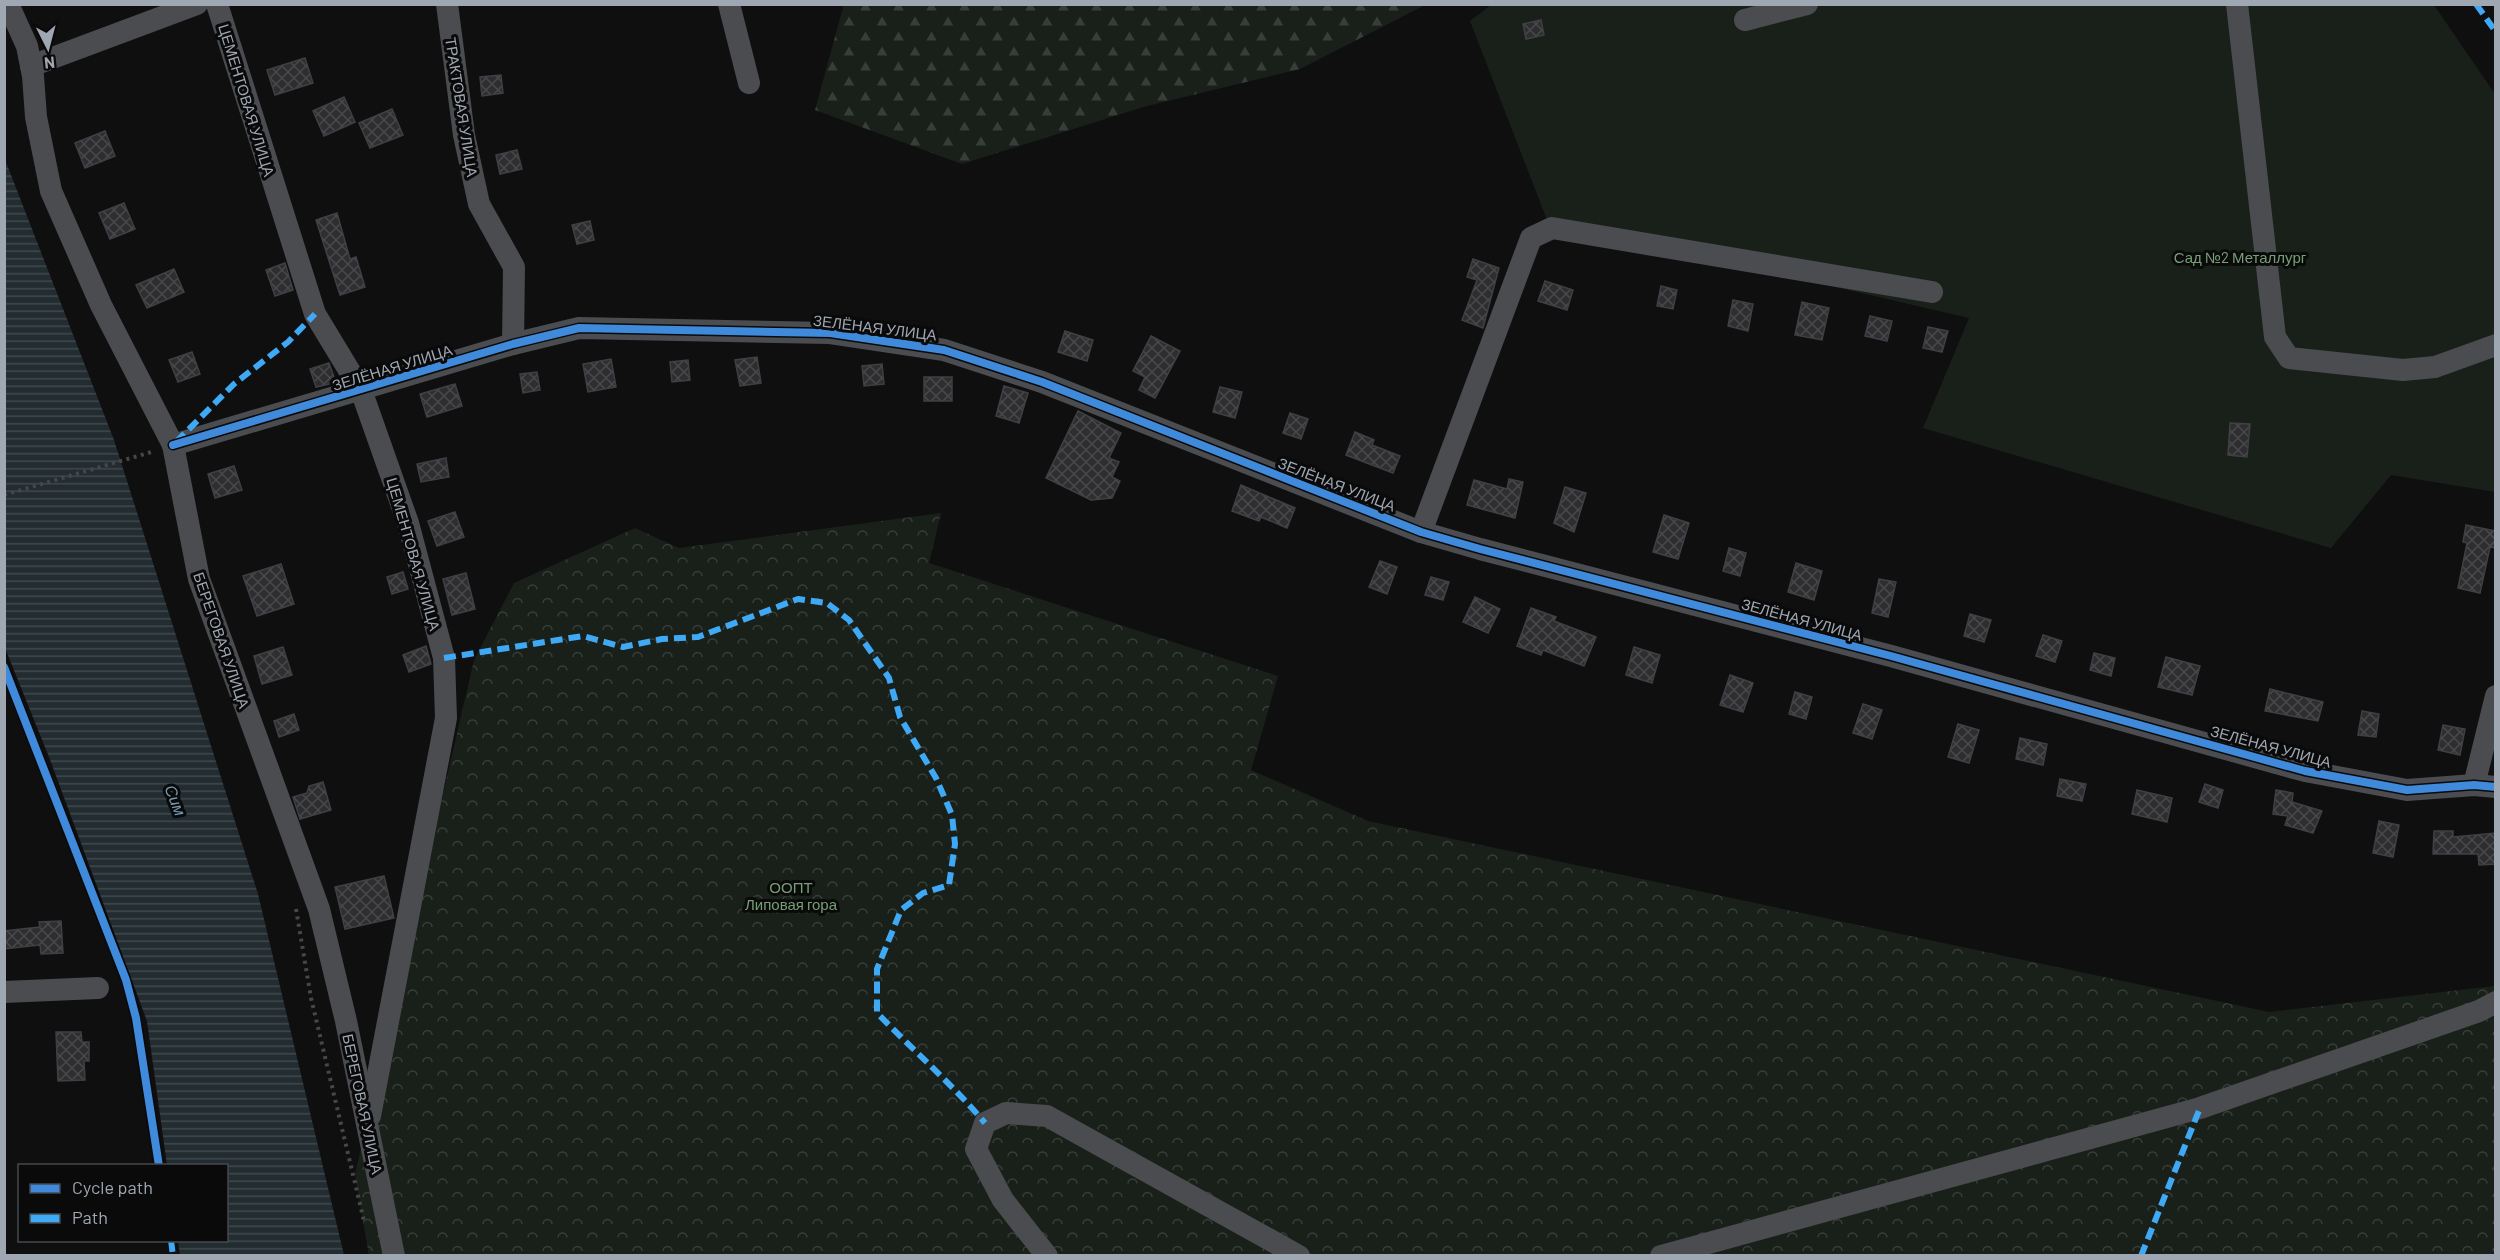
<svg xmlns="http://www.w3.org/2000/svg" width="2500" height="1260" viewBox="0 0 2500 1260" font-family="Barlow,sans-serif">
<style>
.forest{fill:url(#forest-firs)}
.park{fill:url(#park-crowns)}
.garden{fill:#19201a}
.water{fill:url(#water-rules)}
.building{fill:url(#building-cross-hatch);stroke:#3e4044;stroke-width:1.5}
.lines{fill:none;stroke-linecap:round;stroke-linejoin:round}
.path{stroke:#45474a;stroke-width:4;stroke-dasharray:3 4.5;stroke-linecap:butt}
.minor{stroke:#4a4c4f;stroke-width:22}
.quiet{stroke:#3fa9f5;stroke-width:6;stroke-dasharray:12 6;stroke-linecap:butt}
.cycleway-casing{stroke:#0a0a0b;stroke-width:11}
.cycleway{stroke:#408adc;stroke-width:8}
.labels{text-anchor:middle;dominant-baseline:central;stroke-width:6;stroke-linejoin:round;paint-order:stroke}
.street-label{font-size:15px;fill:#9fa7b2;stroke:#0a0a0b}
.park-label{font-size:15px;fill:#769f74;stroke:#0a0a0b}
.water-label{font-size:16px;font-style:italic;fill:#729ab1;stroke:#0a0a0b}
</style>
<defs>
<pattern id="forest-firs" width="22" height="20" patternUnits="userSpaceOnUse" patternTransform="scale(1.5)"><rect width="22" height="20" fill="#19201a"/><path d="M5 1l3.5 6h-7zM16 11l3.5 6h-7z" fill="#373e39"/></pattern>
<pattern id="park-crowns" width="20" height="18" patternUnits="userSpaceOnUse" patternTransform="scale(1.5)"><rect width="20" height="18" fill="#19201a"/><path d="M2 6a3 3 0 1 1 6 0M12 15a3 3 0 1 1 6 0" fill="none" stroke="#373e39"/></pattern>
<pattern id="water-rules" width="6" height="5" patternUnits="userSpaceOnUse" patternTransform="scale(1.5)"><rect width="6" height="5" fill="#232c31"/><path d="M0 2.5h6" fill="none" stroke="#40484c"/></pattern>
<pattern id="building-cross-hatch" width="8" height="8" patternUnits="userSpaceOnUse" patternTransform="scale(1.5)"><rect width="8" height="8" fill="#2e2e30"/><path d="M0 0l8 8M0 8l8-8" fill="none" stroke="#49494c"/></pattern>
</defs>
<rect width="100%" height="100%" fill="#0f0f10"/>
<path class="forest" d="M 844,4 L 1425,4 L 1425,5 L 1300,69 L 1143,107 L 962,164 L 815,110 Z"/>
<path class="park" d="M 941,513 L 929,563 L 1278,676 L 1251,770 L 1368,821 L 2269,1012 L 2495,986 L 2495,1255 L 369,1256 L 355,1174 L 474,660 L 514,583 L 635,528 L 679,548 Z"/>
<path class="garden" d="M 1492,4 L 2434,5 L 2495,94 L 2495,492 L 2391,475 L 2331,548 L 1923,428 L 1969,318 L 1547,220 L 1470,21 Z"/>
<path class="water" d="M 4,157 L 114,440 L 258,894 L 344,1255 L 180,1255 L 178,1241 L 226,1240 L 226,1166 L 167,1165 L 147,1021 L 49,757 L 5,648 Z"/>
<g class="building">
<path d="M 1541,20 L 1544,35 L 1526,39 L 1523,24 Z"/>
<path d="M 305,58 L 313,83 L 275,95 L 267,70 Z"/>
<path d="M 501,75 L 503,93 L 482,96 L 480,77 Z"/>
<path d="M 344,97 L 355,122 L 324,136 L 313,111 Z"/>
<path d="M 392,109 L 403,135 L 370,148 L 359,123 Z"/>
<path d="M 105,131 L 115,156 L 85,168 L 75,143 Z"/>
<path d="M 517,150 L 522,169 L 500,174 L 496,155 Z"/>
<path d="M 124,203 L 135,229 L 110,239 L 99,213 Z"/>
<path d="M 337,213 L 350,259 L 356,257 L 365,287 L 340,295 L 316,220 Z"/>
<path d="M 590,221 L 594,240 L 577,244 L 572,225 Z"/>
<path d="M 1473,259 L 1499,268 L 1483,328 L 1462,320 L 1477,280 L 1467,277 Z"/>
<path d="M 285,263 L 293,290 L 275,296 L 266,270 Z"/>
<path d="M 174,269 L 184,292 L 147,308 L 136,285 Z"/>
<path d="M 1545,281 L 1573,290 L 1567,310 L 1538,301 Z"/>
<path d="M 1661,286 L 1677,290 L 1673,309 L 1657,306 Z"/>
<path d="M 1733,300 L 1753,304 L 1748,331 L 1728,326 Z"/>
<path d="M 1802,302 L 1829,308 L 1822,340 L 1795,335 Z"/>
<path d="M 1870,316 L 1892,321 L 1887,341 L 1865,336 Z"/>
<path d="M 1928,327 L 1948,331 L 1942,352 L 1923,348 Z"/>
<path d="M 1065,331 L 1093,340 L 1087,361 L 1058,352 Z"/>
<path d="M 1151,336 L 1180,351 L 1155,398 L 1139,390 L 1145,377 L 1133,371 Z"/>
<path d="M 192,352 L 200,374 L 178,382 L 169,360 Z"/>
<path d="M 757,357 L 761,383 L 740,386 L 735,360 Z"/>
<path d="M 611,359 L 616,387 L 588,392 L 583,364 Z"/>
<path d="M 688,360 L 690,380 L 672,382 L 670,362 Z"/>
<path d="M 329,363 L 335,380 L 333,383 L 316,387 L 310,369 Z"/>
<path d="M 882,364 L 884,384 L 864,386 L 862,366 Z"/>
<path d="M 537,372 L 540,390 L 523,393 L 520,374 Z"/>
<rect x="924" y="377" width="28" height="24"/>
<path d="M 455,384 L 462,406 L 427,417 L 420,394 Z"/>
<path d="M 1004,386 L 1028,393 L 1019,423 L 996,416 Z"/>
<path d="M 1220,387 L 1242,392 L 1235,418 L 1213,412 Z"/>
<path d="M 1078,411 L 1121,433 L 1109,458 L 1119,462 L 1112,477 L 1120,481 L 1112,498 L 1091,500 L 1046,478 Z"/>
<path d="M 1290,413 L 1308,419 L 1301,439 L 1283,433 Z"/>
<path d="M 2230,423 L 2250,424 L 2247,457 L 2228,455 Z"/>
<path d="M 1355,432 L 1374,440 L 1372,445 L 1400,456 L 1393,473 L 1346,455 Z"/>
<path d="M 446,458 L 449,477 L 421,482 L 417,464 Z"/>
<path d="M 234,466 L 242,490 L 215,498 L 208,474 Z"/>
<path d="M 1509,479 L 1523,482 L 1515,518 L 1467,505 L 1474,480 L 1507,489 Z"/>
<path d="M 1241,485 L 1295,508 L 1287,528 L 1261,517 L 1259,521 L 1232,511 Z"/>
<path d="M 1565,487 L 1586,493 L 1574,532 L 1554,523 Z"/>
<path d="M 455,512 L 464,537 L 437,546 L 428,521 Z"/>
<path d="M 1664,515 L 1689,523 L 1678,559 L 1653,552 Z"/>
<path d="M 2466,525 L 2496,531 L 2496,548 L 2490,547 L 2480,593 L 2458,588 L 2467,543 L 2463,542 Z"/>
<path d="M 1729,548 L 1746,553 L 1740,576 L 1723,571 Z"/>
<path d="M 1380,561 L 1397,567 L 1387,594 L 1369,587 Z"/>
<path d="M 1796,563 L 1822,571 L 1814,600 L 1788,592 Z"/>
<path d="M 281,564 L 294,604 L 257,616 L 243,576 Z"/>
<path d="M 403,572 L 408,589 L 392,594 L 387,577 Z"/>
<path d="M 466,573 L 475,609 L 452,615 L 443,579 Z"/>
<path d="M 1431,577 L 1449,582 L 1443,600 L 1425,595 Z"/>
<path d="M 1879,579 L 1896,582 L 1888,617 L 1872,613 Z"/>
<path d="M 1475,597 L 1500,609 L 1488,633 L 1463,622 Z"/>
<path d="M 1531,608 L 1556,617 L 1554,621 L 1596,637 L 1584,666 L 1543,650 L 1541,655 L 1517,646 Z"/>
<path d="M 1970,614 L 1991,620 L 1984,642 L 1964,636 Z"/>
<path d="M 2043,635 L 2062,641 L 2055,662 L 2036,656 Z"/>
<path d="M 426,646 L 431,664 L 409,672 L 403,655 Z"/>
<path d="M 283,647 L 292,675 L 262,684 L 254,656 Z"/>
<path d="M 1634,647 L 1660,655 L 1652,683 L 1626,675 Z"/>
<path d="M 2094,653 L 2115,658 L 2111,676 L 2090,670 Z"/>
<path d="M 2166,657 L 2200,666 L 2192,695 L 2158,687 Z"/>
<path d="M 1730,675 L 1753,683 L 1743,712 L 1720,705 Z"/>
<path d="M 2270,689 L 2323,702 L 2318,721 L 2265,711 Z"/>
<path d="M 1795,692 L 1812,697 L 1806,719 L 1789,714 Z"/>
<path d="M 1863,704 L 1882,710 L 1872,739 L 1853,733 Z"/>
<path d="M 2362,711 L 2379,714 L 2376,737 L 2358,735 Z"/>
<path d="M 294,714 L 299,730 L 279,737 L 274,721 Z"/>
<path d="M 1958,724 L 1979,730 L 1969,763 L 1948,757 Z"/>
<path d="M 2443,725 L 2465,729 L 2460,755 L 2438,750 Z"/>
<path d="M 2020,738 L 2047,744 L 2043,765 L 2016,759 Z"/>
<path d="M 2060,779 L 2086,784 L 2082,801 L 2057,796 Z"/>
<path d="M 323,782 L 331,810 L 300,819 L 293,797 L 307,793 L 309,786 Z"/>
<path d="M 2205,784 L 2223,790 L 2218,808 L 2199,802 Z"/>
<path d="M 2137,790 L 2172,798 L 2167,822 L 2132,814 Z"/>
<path d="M 2276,790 L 2293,793 L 2292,802 L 2322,811 L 2313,833 L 2285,825 L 2288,816 L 2273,814 Z"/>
<path d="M 2379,821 L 2399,825 L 2393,857 L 2373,853 Z"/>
<path d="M 2434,831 L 2453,831 L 2453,837 L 2496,833 L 2496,864 L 2479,865 L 2478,854 L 2433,854 Z"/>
<path d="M 384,876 L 394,918 L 345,929 L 335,887 Z"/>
<path d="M 61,921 L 63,953 L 41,954 L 40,945 L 4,949 L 4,931 L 40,927 L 39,922 Z"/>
<path d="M 56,1032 L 81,1032 L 82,1042 L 89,1042 L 89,1061 L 84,1061 L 85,1080 L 58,1081 Z"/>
</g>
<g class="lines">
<g class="path">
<path d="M 4,495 L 155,451"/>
<path d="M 296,909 L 311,998 L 364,1221"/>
</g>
<g class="minor">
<path d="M 8,4 L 27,46 L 33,76 L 36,117 L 51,191 L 101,305 L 173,445 L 199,579 L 319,909 L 346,1021 L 394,1256"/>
<path d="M 217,4 L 315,314 L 361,390 L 408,523 L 444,658 L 446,718 L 370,1116"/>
<path d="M 447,4 L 464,135 L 479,204 L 514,267 L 513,344"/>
<path d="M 729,4 L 749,83"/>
<path d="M 2237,4 L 2275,337 L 2289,358 L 2403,370 L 2435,367 L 2496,345"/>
<path d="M 1745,20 L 1807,4"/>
<path d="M 31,66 L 197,4"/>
<path d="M 173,445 L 513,344 L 579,328 L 830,333 L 944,350 L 1042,382 L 1421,532 L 1480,549 L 1891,656 L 2305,771 L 2407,790 L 2474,785 L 2496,787"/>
<path d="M 1421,532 L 1531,238 L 1552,228 L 1932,292"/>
<path d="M 2474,785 L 2496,696"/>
<path d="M 4,992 L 98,988"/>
<path d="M 1047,1256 L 1003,1200 L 976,1149 L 985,1123 L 1006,1113 L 1047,1116 L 1299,1256"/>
<path d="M 1661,1256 L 2200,1108 L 2479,1011 L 2496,1002"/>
</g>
<g class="quiet">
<path d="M 2476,4 L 2496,32"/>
<path d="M 176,442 L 234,384 L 288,342 L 315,314"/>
<path d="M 444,658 L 583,636 L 623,647 L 662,639 L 698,637 L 798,599 L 827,603 L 849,620 L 889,678 L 900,717 L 936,778 L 952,815 L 955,844 L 949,885 L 923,893 L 901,910 L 877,969 L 877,1013 C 913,1050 952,1084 985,1123"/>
<path d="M 171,1240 L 173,1256"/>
<path d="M 2141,1256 L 2200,1108"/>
</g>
<g class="cycleway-casing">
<g id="cycleway">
<path d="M 173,445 L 513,344 L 579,328 L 830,333 L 944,350 L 1042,382 L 1421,532 L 1480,549 L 1891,656 L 2305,771 L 2407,790 L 2474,785 L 2496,787"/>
<path d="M 4,667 L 126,980 L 136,1018 L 159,1166"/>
</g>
</g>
<use href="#cycleway" class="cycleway"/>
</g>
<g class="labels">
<g class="street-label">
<text transform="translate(247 100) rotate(73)">ЦЕМЕНТОВАЯ УЛИЦА</text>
<text transform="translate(462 107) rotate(81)">ТРАКТОВАЯ УЛИЦА</text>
<text transform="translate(875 327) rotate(7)">ЗЕЛЁНАЯ УЛИЦА</text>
<text transform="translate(392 367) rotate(-17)">ЗЕЛЁНАЯ УЛИЦА</text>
<text transform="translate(1337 484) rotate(21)">ЗЕЛЁНАЯ УЛИЦА</text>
<text transform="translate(414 554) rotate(74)">ЦЕМЕНТОВАЯ УЛИЦА</text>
<text transform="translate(1802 619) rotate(15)">ЗЕЛЁНАЯ УЛИЦА</text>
<text transform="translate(222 640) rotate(71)">БЕРЕГОВАЯ УЛИЦА</text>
<text transform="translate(2271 746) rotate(15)">ЗЕЛЁНАЯ УЛИЦА</text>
<text transform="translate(363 1104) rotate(78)">БЕРЕГОВАЯ УЛИЦА</text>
</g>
<g class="park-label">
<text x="2240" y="257">Сад №2 Металлург</text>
<text x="791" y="887">ООПТ<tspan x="791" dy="17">Липовая гора</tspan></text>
</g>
<g class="water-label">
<text transform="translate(176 800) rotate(69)">Сим</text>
</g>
</g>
<rect width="2500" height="1260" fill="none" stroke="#9fa7b2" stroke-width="12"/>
<rect x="18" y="1164" width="210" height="78" fill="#0a0a0b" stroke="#46494e" stroke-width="1.5"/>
<rect x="30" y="1184" width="30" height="9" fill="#408adc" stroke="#46494e" stroke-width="1.5"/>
<text x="72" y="1194" font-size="18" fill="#9fa7b2">Cycle path</text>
<rect x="30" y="1214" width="30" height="9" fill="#3fa9f5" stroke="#46494e" stroke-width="1.5"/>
<text x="72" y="1224" font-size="18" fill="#9fa7b2">Path</text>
<g transform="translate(48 48) rotate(174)" stroke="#0a0a0b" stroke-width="4.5" paint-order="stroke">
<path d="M0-4.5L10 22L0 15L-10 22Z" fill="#9fa7b2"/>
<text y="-9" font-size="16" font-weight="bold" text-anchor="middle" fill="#9fa7b2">N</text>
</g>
</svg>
